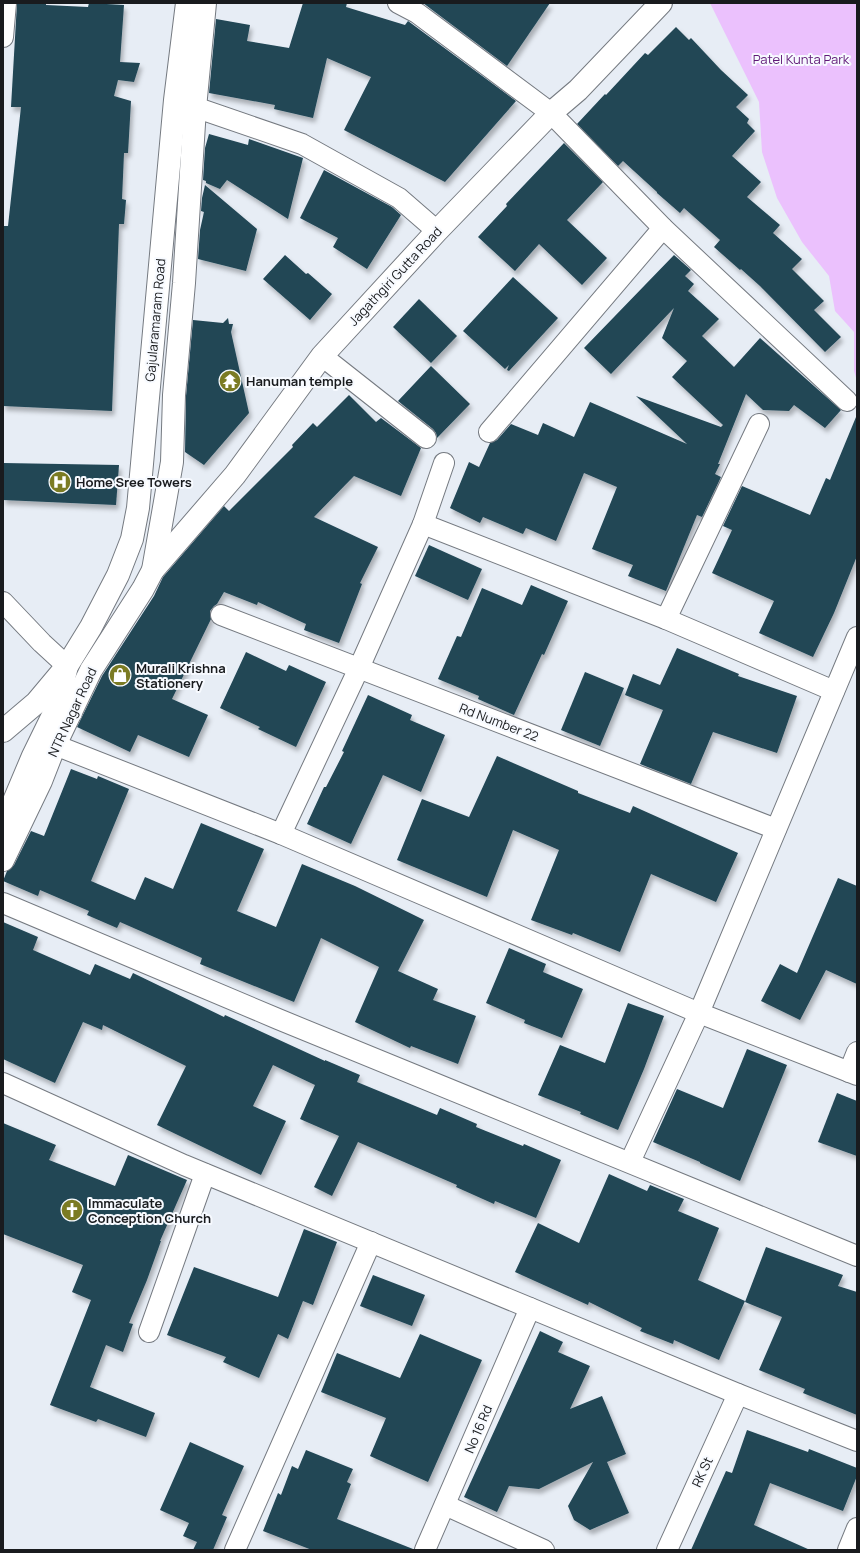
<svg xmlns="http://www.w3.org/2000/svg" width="860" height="1553" viewBox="0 0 860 1553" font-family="Manrope,sans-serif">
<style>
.green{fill:#ebc1fd}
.building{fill:#204655;filter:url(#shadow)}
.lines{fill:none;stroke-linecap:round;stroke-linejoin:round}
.minor-casing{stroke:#757a81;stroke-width:22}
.tertiary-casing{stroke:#757a81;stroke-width:24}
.secondary-casing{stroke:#757a81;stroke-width:24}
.minor{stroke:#fff;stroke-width:20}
.tertiary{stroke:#fff;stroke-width:22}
.secondary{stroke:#fff;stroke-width:22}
.labels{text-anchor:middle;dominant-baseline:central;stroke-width:4;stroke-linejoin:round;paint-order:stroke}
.park-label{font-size:13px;fill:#5f1977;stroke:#f7faff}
.street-label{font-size:13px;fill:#191b1e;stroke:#f7faff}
.poi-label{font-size:13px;font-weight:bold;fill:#191b1e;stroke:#f7faff;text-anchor:start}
</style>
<defs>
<filter id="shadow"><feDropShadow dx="2.5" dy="4.5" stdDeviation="2" flood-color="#0004"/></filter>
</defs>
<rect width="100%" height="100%" fill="#e7edf5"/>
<path class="green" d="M 710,3 L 857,3 L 857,381 L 854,371 L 854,332 L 835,311 L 829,276 L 802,242 L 777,198 L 762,152 L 759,102 Z"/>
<g class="building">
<path d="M 17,3 L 46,3 L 46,5 L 88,7 L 89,3 L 124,5 L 120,62 L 140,63 L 134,82 L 118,80 L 114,96 L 131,101 L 128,153 L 124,153 L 122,199 L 126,200 L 124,224 L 119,224 L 112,411 L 3,406 L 3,226 L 8,226 L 21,107 L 11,107 Z"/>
<path d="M 303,3 L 347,3 L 346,7 L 405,25 L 408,21 L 516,101 L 445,182 L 344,130 L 371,77 L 327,58 L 313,118 L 274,109 L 275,105 L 209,93 L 216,19 L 250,25 L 247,41 L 289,48 Z"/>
<path d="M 423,3 L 550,3 L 507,66 Z"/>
<path d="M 676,27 L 689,40 L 691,38 L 721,70 L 748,95 L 736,107 L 749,119 L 747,123 L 755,131 L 732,156 L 761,182 L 747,197 L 780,225 L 773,233 L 802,259 L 792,269 L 824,301 L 814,310 L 841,337 L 825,352 L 760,286 L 741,269 L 740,270 L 714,247 L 720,240 L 684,208 L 680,213 L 657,193 L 657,192 L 623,161 L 618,166 L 577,124 L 605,94 L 606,95 L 645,53 L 648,55 Z"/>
<path d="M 209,134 L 248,145 L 249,139 L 303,158 L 288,219 L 227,180 L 220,189 L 206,183 L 206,181 L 203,180 L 205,148 Z"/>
<path d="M 564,143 L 603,182 L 567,220 L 607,258 L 582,285 L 539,244 L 515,271 L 478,237 L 507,206 L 506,204 Z"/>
<path d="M 324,170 L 392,207 L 401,215 L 367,269 L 333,247 L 338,238 L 300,218 Z"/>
<path d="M 205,185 L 257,229 L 246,271 L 198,259 L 200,230 L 204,212 L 201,211 L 202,198 Z"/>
<path d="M 285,255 L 306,274 L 308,273 L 332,294 L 310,320 L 263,279 Z"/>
<path d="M 674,255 L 691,270 L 685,276 L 694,284 L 688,291 L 719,319 L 702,336 L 734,367 L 760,338 L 841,410 L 825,428 L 794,405 L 789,411 L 763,410 L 746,394 L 718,464 L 720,464 L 715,474 L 721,477 L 702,517 L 697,515 L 666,591 L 628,576 L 633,565 L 592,549 L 617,487 L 584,473 L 556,541 L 526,528 L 523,534 L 483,517 L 480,523 L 450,508 L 469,462 L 479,467 L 490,443 L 497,440 L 511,424 L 538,435 L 543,423 L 574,437 L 590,402 L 687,444 L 636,396 L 721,427 L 723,425 L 672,377 L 687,361 L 662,338 L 674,308 L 611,374 L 584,348 Z"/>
<path d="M 513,277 L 558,318 L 509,371 L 507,370 L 509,365 L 505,369 L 463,331 Z"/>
<path d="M 419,299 L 457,336 L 431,363 L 393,327 Z"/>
<path d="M 228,318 L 229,324 L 233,324 L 231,332 L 249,413 L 204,465 L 185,452 L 186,396 L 193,320 L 223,323 Z"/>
<path d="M 431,366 L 470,404 L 437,438 L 436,433 L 433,429 L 398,401 Z"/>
<path d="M 349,395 L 376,422 L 381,418 L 421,448 L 401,496 L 354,476 L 314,517 L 378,547 L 360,583 L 362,584 L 339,643 L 304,630 L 306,624 L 258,602 L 257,605 L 224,592 L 217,604 L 214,606 L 210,611 L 211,619 L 172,699 L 208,715 L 189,757 L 138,735 L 130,752 L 77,727 L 102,676 L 154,596 L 163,577 L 224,506 L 229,511 L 293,447 L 292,445 L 313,423 L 317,427 Z"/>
<path d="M 856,417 L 857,556 L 834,613 L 813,657 L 759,633 L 774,601 L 712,573 L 732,530 L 723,526 L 742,486 L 810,515 L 826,478 L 830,480 Z"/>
<path d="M 3,463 L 119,465 L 116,505 L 3,500 Z"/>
<path d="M 429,545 L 482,569 L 468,600 L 415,576 Z"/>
<path d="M 531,585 L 568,601 L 544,655 L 542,654 L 514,715 L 478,699 L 479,696 L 438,679 L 457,636 L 461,637 L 482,588 L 522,605 Z"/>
<path d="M 677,648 L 739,674 L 738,676 L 797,696 L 777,753 L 713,732 L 691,784 L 640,764 L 663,710 L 625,695 L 633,674 L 660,685 Z"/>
<path d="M 246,652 L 286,671 L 289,665 L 326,682 L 296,747 L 258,729 L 260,727 L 220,708 Z"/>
<path d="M 585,672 L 624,688 L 600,746 L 561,730 Z"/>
<path d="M 368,695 L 412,715 L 410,720 L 445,735 L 421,792 L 383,775 L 351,844 L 307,824 L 324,787 L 326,787 L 344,752 L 342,751 Z"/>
<path d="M 497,756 L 578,791 L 578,793 L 630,813 L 633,806 L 738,853 L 716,902 L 651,874 L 620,952 L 573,933 L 572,935 L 531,920 L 559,850 L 513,830 L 487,897 L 397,860 L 422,799 L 469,817 Z"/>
<path d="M 71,769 L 97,779 L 98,776 L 129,789 L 91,881 L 135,900 L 145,877 L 173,889 L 201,823 L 264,849 L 237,911 L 276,927 L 302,864 L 355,886 L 424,920 L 398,971 L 438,989 L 433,1000 L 476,1016 L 458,1064 L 411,1046 L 410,1048 L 355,1022 L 379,967 L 321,938 L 294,1002 L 200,964 L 202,958 L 120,922 L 117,928 L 87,915 L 89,911 L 40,890 L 38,896 L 3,881 L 7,871 L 14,865 L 31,831 L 44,836 Z"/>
<path d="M 838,878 L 857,886 L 857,984 L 826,970 L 800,1020 L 761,1001 L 780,964 L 797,973 Z"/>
<path d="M 3,922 L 38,937 L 33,950 L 90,975 L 95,964 L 130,979 L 133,973 L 224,1017 L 225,1015 L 325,1061 L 325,1060 L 360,1075 L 357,1082 L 437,1115 L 440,1108 L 477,1124 L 476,1127 L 523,1146 L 524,1144 L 561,1160 L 536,1218 L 495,1201 L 494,1204 L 456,1187 L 457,1185 L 358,1142 L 332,1196 L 314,1187 L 339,1136 L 300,1119 L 315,1085 L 273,1065 L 253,1106 L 286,1121 L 261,1175 L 157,1125 L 186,1066 L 103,1025 L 102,1030 L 83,1022 L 55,1083 L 3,1059 Z"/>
<path d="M 509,948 L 546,964 L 543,972 L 583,989 L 562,1038 L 524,1023 L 525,1020 L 486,1003 Z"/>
<path d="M 628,1003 L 664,1016 L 644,1069 L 618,1130 L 580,1114 L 581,1112 L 538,1095 L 560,1045 L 605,1063 Z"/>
<path d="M 747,1049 L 787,1065 L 740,1181 L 700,1163 L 700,1162 L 653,1142 L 677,1089 L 723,1108 Z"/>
<path d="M 837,1093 L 857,1101 L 857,1156 L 818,1142 Z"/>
<path d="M 3,1123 L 56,1145 L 49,1160 L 115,1186 L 128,1155 L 187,1180 L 160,1241 L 161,1241 L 147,1280 L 129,1323 L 133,1324 L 123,1352 L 106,1345 L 90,1387 L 155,1413 L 146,1437 L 98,1419 L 96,1422 L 50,1405 L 91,1300 L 72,1292 L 83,1265 L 3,1234 Z"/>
<path d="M 609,1174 L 647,1191 L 650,1185 L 684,1199 L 678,1211 L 719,1228 L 698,1280 L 745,1301 L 719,1360 L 674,1340 L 673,1344 L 640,1331 L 642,1328 L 589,1302 L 588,1305 L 515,1272 L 538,1223 L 579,1243 Z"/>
<path d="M 304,1229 L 337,1242 L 313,1305 L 303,1301 L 288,1339 L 278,1334 L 259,1378 L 223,1362 L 226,1357 L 167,1335 L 194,1267 L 278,1297 Z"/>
<path d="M 766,1247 L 843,1275 L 838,1286 L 857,1292 L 857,1415 L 803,1393 L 805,1389 L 759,1370 L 782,1317 L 745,1302 Z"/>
<path d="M 373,1275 L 425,1295 L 412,1326 L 360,1306 Z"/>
<path d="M 540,1331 L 563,1342 L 558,1352 L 590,1366 L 570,1409 L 602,1396 L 626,1454 L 607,1462 L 629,1513 L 590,1530 L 574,1520 L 568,1506 L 593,1462 L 539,1489 L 509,1486 L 497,1512 L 464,1497 Z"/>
<path d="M 420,1334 L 482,1360 L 428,1482 L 370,1456 L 386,1418 L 321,1392 L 337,1353 L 400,1378 Z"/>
<path d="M 747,1430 L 808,1452 L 809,1449 L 857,1468 L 857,1476 L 843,1511 L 770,1483 L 754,1525 L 810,1550 L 691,1550 L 726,1471 L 732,1473 Z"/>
<path d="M 190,1442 L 244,1466 L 222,1515 L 227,1517 L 213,1550 L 193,1550 L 197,1542 L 183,1536 L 189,1523 L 160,1510 Z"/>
<path d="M 306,1450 L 353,1469 L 347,1482 L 351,1484 L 337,1519 L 413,1549 L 413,1550 L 312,1550 L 263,1531 L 278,1493 L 281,1495 L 292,1466 L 298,1469 Z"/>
</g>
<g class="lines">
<g class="minor-casing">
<g id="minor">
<path d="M 398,3 L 417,13 L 551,113 L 663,228 L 847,401"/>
<path d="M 3,37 L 6,3"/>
<path d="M 180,102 L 302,144 L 399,198 L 437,231"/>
<path d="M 322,356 L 426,438"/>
<path d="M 489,432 L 663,228"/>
<path d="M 423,524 L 666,619 L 834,691"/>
<path d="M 3,602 L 42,643 L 67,666"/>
<path d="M 221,615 L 776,829"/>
<path d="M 666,619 L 759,424"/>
<path d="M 55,745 L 281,834 L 699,1013 L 857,1075"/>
<path d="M 281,834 L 359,668 L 423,524 L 444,463"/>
<path d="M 3,903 L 278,1019 L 857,1256"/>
<path d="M 849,1072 L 857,1052"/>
<path d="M 3,1083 L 184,1165 L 738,1394 L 857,1441"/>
<path d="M 630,1162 L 699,1013 L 857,637"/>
<path d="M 149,1332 L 205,1174"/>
<path d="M 445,1505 L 544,1550"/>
<path d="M 235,1550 L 371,1242"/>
<path d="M 425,1550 L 530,1308"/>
<path d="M 667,1550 L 738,1394"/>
<path d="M 848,1550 L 857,1528"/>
</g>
</g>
<g class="tertiary-casing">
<g id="tertiary">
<path d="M 153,570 L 235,475 L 322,356 L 437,231 L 551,113 L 578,90 L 661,3"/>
<path d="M 3,731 L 36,703 L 67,666"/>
</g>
</g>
<g class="secondary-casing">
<g id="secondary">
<path d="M 3,827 L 33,756 L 56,709 L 67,666 L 91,627 L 118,575 L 132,539 L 138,508 L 175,100 L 187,3"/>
<path d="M 3,860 L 41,781 L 55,745 L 91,670 L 143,589 L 153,570 L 172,462 L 174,395 L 184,283 L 195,108 L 205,3"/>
</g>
</g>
<use href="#minor" class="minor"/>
<use href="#tertiary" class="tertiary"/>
<use href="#secondary" class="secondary"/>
</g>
<defs>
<g id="temple-disc" transform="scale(1.15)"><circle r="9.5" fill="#7b7b23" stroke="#f7faff"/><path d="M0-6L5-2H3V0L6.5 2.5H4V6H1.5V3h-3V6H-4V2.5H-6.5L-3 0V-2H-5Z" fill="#fff"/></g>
<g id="hospital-disc" transform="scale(1.15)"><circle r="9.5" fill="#7b7b23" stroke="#f7faff"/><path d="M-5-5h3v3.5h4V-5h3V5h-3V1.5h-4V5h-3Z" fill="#fff"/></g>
<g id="shop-disc" transform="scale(1.15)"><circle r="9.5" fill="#7b7b23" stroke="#f7faff"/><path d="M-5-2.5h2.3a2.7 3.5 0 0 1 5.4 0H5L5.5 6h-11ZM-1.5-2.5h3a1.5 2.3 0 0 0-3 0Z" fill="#fff"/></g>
<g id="church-disc" transform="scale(1.15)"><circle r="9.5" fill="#7b7b23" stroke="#f7faff"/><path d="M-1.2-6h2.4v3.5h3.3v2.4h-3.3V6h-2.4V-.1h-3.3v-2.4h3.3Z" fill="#fff"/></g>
</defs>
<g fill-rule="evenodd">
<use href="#temple-disc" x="230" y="381"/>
<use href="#hospital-disc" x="60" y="482"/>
<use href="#shop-disc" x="120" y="675"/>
<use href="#church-disc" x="72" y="1210"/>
</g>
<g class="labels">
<g class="park-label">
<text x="801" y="59">Patel Kunta Park</text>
</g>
<g class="street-label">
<text transform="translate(395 276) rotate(-47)">Jagathgiri Gutta Road</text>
<text transform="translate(155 320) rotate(-85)">Gajularamaram Road</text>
<text transform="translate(72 712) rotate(-65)">NTR Nagar Road</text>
<text transform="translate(499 722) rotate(21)">Rd Number 22</text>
<text transform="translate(478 1429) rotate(-67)">No 16 Rd</text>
<text transform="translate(702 1472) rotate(-65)">RK St</text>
</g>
<g class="poi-label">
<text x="246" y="381">Hanuman temple</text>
<text x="76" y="482">Home Sree Towers</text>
<text x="136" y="668">Murali Krishna<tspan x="136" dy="15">Stationery</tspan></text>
<text x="88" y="1203">Immaculate<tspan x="88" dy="15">Conception Church</tspan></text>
</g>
</g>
<rect width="860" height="1553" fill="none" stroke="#191b1e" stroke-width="8"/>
</svg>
